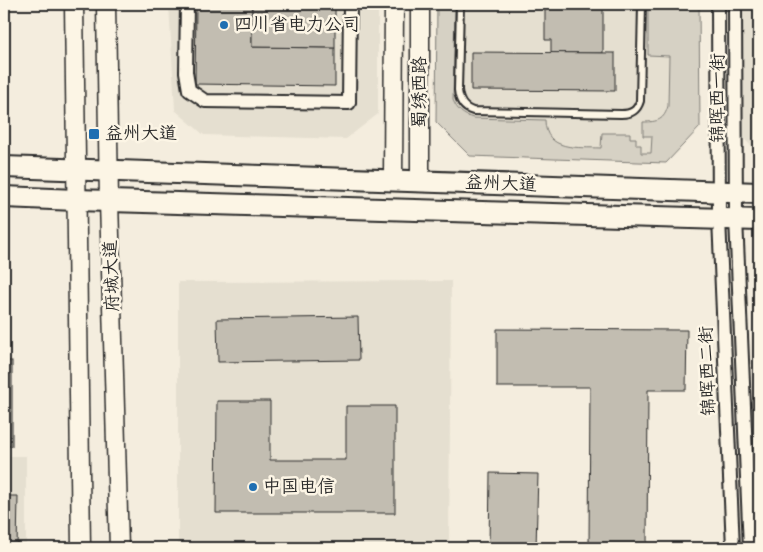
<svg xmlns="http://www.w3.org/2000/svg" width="763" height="552" viewBox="0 0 763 552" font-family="Mynerve,'LXGW WenKai TC',sans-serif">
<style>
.built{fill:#e5dfd0}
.green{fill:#d6d1c4;stroke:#807e78}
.building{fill:#c2bdb1;stroke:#2b2b2b}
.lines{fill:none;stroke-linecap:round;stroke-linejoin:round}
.lane-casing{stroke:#2b2b2b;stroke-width:10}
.street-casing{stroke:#2b2b2b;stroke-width:16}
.secondary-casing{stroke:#2b2b2b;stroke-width:21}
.primary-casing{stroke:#2b2b2b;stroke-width:24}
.lane{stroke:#fcf5e5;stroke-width:6}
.street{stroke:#fcf5e5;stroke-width:12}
.secondary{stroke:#fcf5e5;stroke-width:18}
.primary{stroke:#fcf5e5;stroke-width:20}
.poi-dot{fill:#1f6fb2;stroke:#fcf5e5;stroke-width:2}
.labels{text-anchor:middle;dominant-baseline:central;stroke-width:5;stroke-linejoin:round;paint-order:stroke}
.poi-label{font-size:18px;fill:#2b2b2b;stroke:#fcf5e5;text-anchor:start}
.street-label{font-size:18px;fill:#2b2b2b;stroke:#fcf5e5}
</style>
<rect width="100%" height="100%" fill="#f4edde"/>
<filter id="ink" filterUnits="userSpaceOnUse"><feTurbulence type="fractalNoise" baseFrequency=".02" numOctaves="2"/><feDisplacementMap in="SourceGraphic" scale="10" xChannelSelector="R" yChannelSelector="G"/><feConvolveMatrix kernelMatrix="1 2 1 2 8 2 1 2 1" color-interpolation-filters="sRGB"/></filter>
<g filter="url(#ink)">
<g class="built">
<path d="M 169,4 L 378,4 L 378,114 L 346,139 L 204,135 L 175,110 Z"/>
<path d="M 436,4 L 699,4 L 700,127 L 666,163 L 470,156 L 436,122 Z"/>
<path d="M 743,4 L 759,4 L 759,153 L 743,138 Z"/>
<path d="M 451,281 L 449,548 L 178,548 L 178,282 Z"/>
<rect x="4" y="456" width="22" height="92"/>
</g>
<path class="green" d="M 437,4 L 455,4 L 453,100 C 457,110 463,115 473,118 L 545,120 C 545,152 579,147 601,148 L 602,133 L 630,133 L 630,138 L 636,138 L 636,145 L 641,145 L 641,153 L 651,153 L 652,136 L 643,136 L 643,122 C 658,122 664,120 668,106 L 669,56 L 648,55 L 648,4 L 699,4 L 700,127 L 666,163 L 470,156 L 436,122 Z"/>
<g class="building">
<path d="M 196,4 L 252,4 L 252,47 L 335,48 L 335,86 L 195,84 Z"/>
<path d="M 252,4 L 335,4 L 335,48 L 252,47 Z"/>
<path d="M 545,4 L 603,4 L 603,53 L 551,53 L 551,40 L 545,40 Z"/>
<path d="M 471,52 L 615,53 L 615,91 L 471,90 Z"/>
<path d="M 358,317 L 359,360 L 218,362 L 217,319 Z"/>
<path d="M 497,329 L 687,330 L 686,390 L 648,390 L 647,548 L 589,548 L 590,387 L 497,387 Z"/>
<rect x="4" y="361" width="8" height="85"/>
<path d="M 217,401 L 270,401 L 270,460 L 346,460 L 346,406 L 395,406 L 395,513 L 216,513 Z"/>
<path d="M 490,473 L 538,474 L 536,548 L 489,548 Z"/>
<path d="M 4,496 L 18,496 L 17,548 L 4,548 Z"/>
</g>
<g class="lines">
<g class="lane-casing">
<path id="lane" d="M 460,4 L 458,90 C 459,101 463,108 473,111 L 621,114 C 631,114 637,111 640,101 L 642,4"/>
</g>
<g class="street-casing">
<g id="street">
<path d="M 187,4 L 186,72 L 189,90 L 205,101 L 349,103 L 350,4"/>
<path d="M 718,4 L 719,218 L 733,548"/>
<path d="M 735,4 L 736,218 L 750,548"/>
</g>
</g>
<g class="secondary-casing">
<g id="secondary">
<path d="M 74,4 L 81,548"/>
<path d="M 106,4 L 109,201 L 119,548"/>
<path d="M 393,181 L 394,4"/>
<path d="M 420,181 L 420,4"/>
</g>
</g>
<g class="primary-casing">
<g id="primary">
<path d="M 4,167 L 759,193"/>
<path d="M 4,197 L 76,200 L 759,220"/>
</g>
</g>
<use href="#lane" class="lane"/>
<use href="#street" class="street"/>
<use href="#secondary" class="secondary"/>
<use href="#primary" class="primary"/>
</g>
</g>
<g class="poi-dot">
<circle cx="224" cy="25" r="5"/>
<rect x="88" y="128" width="12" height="12" rx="2.5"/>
<circle cx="253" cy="487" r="5"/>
</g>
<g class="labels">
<g class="poi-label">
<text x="234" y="25">四川省电力公司</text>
<text x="105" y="134">益州大道</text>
<text x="263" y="487">中国电信</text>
</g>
<g class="street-label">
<text transform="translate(420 92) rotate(-90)">蜀绣西路</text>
<text transform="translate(718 98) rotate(-90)">锦晖西一街</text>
<text transform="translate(501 184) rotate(2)">益州大道</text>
<text transform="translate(112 276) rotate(-92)">府城大道</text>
<text transform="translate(708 371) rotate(-92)">锦晖西二街</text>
</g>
</g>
<rect width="763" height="552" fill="none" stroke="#fcf5e5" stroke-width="20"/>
<rect x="10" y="10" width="743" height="532" fill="none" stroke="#2b2b2b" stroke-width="2" filter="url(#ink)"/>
</svg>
